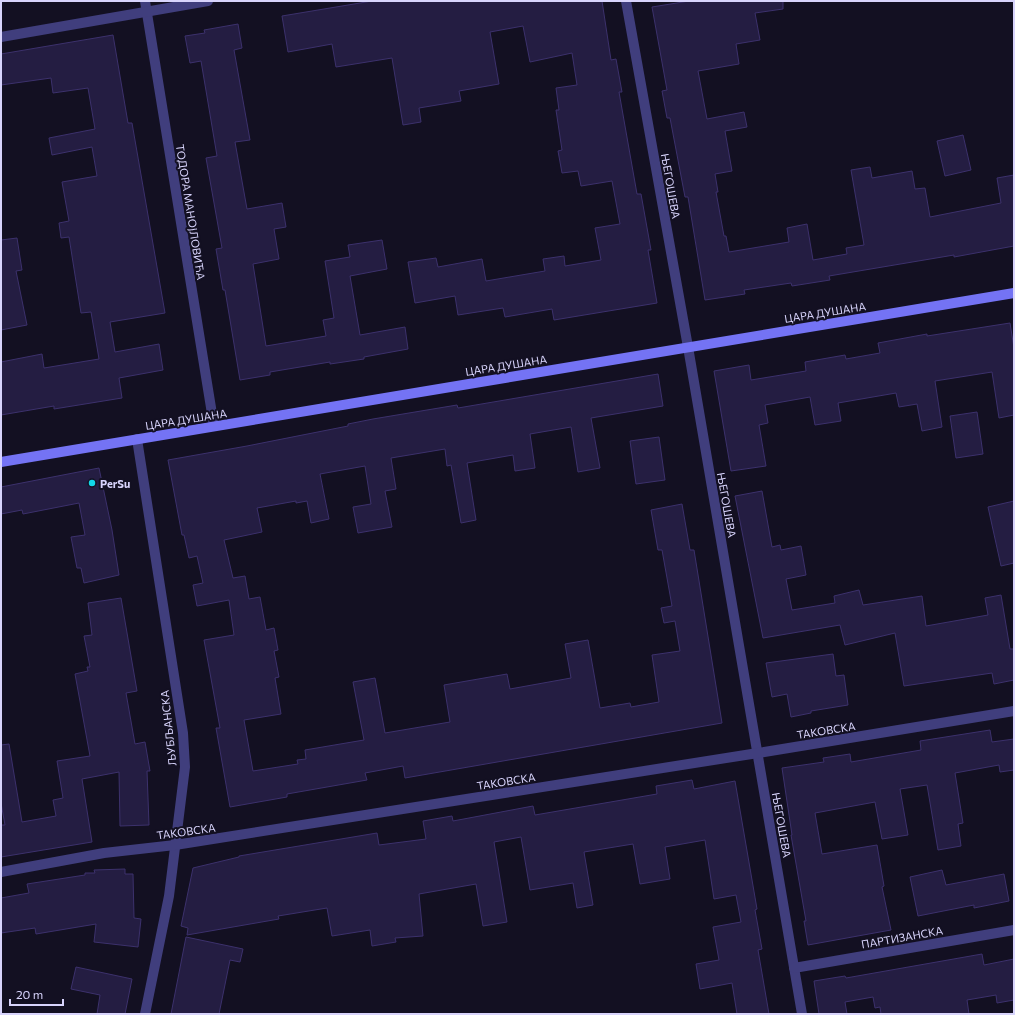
<svg xmlns="http://www.w3.org/2000/svg" width="1015" height="1015" viewBox="0 0 1015 1015" font-family="Commissioner,sans-serif">
<style>
.building{fill:#241d42;stroke:#3c316c}
.lines{fill:none;stroke-linecap:round;stroke-linejoin:round}
.street{stroke:#403e7d;stroke-width:10}
.secondary{stroke:#7473f4;stroke-width:10}
.poi-dot{fill:#12d7e9;stroke:#131022;stroke-width:1.5}
.labels{text-anchor:middle;dominant-baseline:central;stroke-width:4;stroke-linejoin:round;paint-order:stroke}
.street-label{font-size:11px;fill:#d8d4fc;stroke:#131022}
.poi-label{font-size:11px;font-weight:bold;fill:#d8d4fc;stroke:#131022;text-anchor:start}
</style>
<rect width="100%" height="100%" fill="#131022"/>
<g class="building">
<path d="M 372,1 L 602,1 L 611,60 L 616,59 L 622,92 L 619,92 L 637,194 L 641,194 L 651,250 L 648,250 L 657,303 L 554,320 L 552,309 L 505,317 L 503,308 L 458,315 L 455,296 L 415,303 L 408,262 L 436,258 L 438,267 L 482,259 L 486,281 L 545,271 L 543,259 L 564,256 L 565,266 L 601,260 L 595,228 L 620,224 L 612,181 L 581,186 L 578,171 L 562,173 L 558,151 L 562,150 L 556,110 L 559,110 L 556,88 L 577,85 L 572,53 L 530,62 L 523,26 L 490,32 L 499,84 L 459,91 L 461,101 L 419,108 L 421,122 L 403,125 L 392,58 L 336,67 L 332,44 L 288,52 L 282,16 Z"/>
<path d="M 689,1 L 783,1 L 783,9 L 755,13 L 760,40 L 736,44 L 739,64 L 698,71 L 707,119 L 744,112 L 747,127 L 725,131 L 732,171 L 715,174 L 718,192 L 716,192 L 724,236 L 726,236 L 729,252 L 789,242 L 787,228 L 807,224 L 813,260 L 847,254 L 846,248 L 864,245 L 851,170 L 870,167 L 872,178 L 912,171 L 915,189 L 925,188 L 930,217 L 1001,203 L 997,178 L 1014,175 L 1014,246 L 954,257 L 954,255 L 829,276 L 830,280 L 792,286 L 791,283 L 744,290 L 745,294 L 705,300 L 688,197 L 685,197 L 670,118 L 667,118 L 662,91 L 667,90 L 652,7 Z"/>
<path d="M 238,24 L 242,48 L 234,50 L 250,140 L 235,142 L 247,209 L 282,203 L 286,227 L 274,229 L 279,259 L 253,264 L 266,346 L 326,336 L 323,320 L 334,318 L 325,261 L 350,257 L 348,245 L 382,240 L 387,269 L 350,276 L 360,335 L 405,327 L 408,349 L 364,357 L 364,359 L 330,364 L 330,362 L 270,372 L 270,375 L 240,380 L 225,290 L 223,290 L 216,249 L 222,248 L 206,158 L 217,156 L 201,61 L 190,63 L 185,36 L 205,33 L 204,30 Z"/>
<path d="M 113,35 L 128,123 L 132,123 L 165,313 L 110,322 L 115,352 L 159,344 L 163,370 L 119,378 L 122,398 L 54,409 L 54,406 L 1,415 L 1,362 L 42,354 L 44,368 L 99,359 L 91,312 L 81,313 L 69,237 L 61,238 L 59,223 L 69,221 L 62,182 L 97,176 L 92,147 L 52,155 L 49,138 L 95,129 L 88,88 L 53,93 L 51,78 L 1,85 L 1,54 Z"/>
<path d="M 963,135 L 971,170 L 945,176 L 937,141 Z"/>
<path d="M 17,238 L 22,270 L 16,271 L 27,325 L 1,330 L 1,240 Z"/>
<path d="M 1010,323 L 1014,348 L 1014,415 L 999,418 L 992,372 L 935,381 L 942,427 L 922,431 L 917,404 L 899,407 L 896,393 L 838,403 L 841,421 L 815,425 L 810,397 L 765,405 L 768,423 L 759,425 L 766,466 L 731,471 L 714,371 L 749,365 L 751,380 L 806,371 L 805,362 L 845,355 L 846,359 L 880,353 L 878,343 L 927,334 L 927,336 Z"/>
<path d="M 658,374 L 663,406 L 591,418 L 600,468 L 578,472 L 571,427 L 530,434 L 535,468 L 515,471 L 513,455 L 467,463 L 476,520 L 461,523 L 451,465 L 447,466 L 445,449 L 391,458 L 396,489 L 385,491 L 392,527 L 358,533 L 353,507 L 371,504 L 365,466 L 320,474 L 329,519 L 311,523 L 307,501 L 296,503 L 296,501 L 257,508 L 262,532 L 224,540 L 233,578 L 245,576 L 249,599 L 260,597 L 266,630 L 274,628 L 278,650 L 274,651 L 279,677 L 275,678 L 281,714 L 244,720 L 253,771 L 298,764 L 297,760 L 306,759 L 305,750 L 364,740 L 353,682 L 375,678 L 385,733 L 450,722 L 444,685 L 507,674 L 510,689 L 571,678 L 565,644 L 588,640 L 600,708 L 630,703 L 631,707 L 659,702 L 652,655 L 680,651 L 675,621 L 664,623 L 661,608 L 672,606 L 662,550 L 658,550 L 651,510 L 682,504 L 690,550 L 694,550 L 722,723 L 405,778 L 403,766 L 365,773 L 367,780 L 287,794 L 287,797 L 230,807 L 216,728 L 220,728 L 204,640 L 234,635 L 229,600 L 197,606 L 193,585 L 203,583 L 197,556 L 189,558 L 184,535 L 182,535 L 168,460 L 247,446 L 348,426 L 348,424 L 373,419 L 457,405 L 458,408 Z"/>
<path d="M 977,412 L 983,454 L 956,458 L 950,416 Z"/>
<path d="M 659,437 L 665,480 L 636,484 L 630,441 Z"/>
<path d="M 99,468 L 112,530 L 119,575 L 84,583 L 81,568 L 77,568 L 71,537 L 85,535 L 79,503 L 23,514 L 22,510 L 1,514 L 1,487 Z"/>
<path d="M 762,491 L 772,547 L 780,545 L 781,550 L 801,546 L 806,575 L 786,579 L 792,610 L 835,603 L 834,596 L 859,590 L 863,605 L 922,596 L 926,626 L 988,615 L 985,598 L 1001,595 L 1010,649 L 1014,649 L 1014,680 L 994,684 L 992,673 L 904,686 L 895,633 L 845,645 L 840,625 L 763,638 L 735,496 Z"/>
<path d="M 1014,501 L 1014,563 L 1001,566 L 988,507 Z"/>
<path d="M 121,598 L 137,691 L 126,693 L 135,744 L 145,742 L 150,771 L 147,771 L 149,825 L 120,826 L 119,772 L 82,779 L 92,842 L 1,857 L 1,825 L 5,825 L 1,803 L 1,745 L 9,744 L 22,822 L 56,816 L 53,800 L 63,798 L 57,761 L 90,756 L 75,674 L 88,671 L 87,667 L 90,667 L 84,636 L 92,635 L 88,603 Z"/>
<path d="M 833,654 L 836,676 L 844,675 L 848,705 L 811,711 L 811,713 L 791,717 L 787,694 L 772,697 L 766,663 Z"/>
<path d="M 990,730 L 992,742 L 1014,739 L 1014,770 L 1000,772 L 999,765 L 955,773 L 963,823 L 958,824 L 961,846 L 938,850 L 927,785 L 900,789 L 908,835 L 882,839 L 875,802 L 815,813 L 822,854 L 877,845 L 884,886 L 882,887 L 891,930 L 808,945 L 804,921 L 806,921 L 791,835 L 792,835 L 782,768 L 824,762 L 823,758 L 850,754 L 851,762 L 921,750 L 920,741 Z"/>
<path d="M 692,780 L 694,789 L 735,781 L 757,909 L 755,910 L 762,949 L 758,950 L 769,1014 L 737,1014 L 732,983 L 700,989 L 696,964 L 719,960 L 713,927 L 741,922 L 736,895 L 714,899 L 705,840 L 665,847 L 670,879 L 640,884 L 633,844 L 584,852 L 593,905 L 577,908 L 573,883 L 530,890 L 521,837 L 494,842 L 507,922 L 483,926 L 476,884 L 419,894 L 423,936 L 395,938 L 396,942 L 372,946 L 370,930 L 332,936 L 327,908 L 278,916 L 279,919 L 187,935 L 188,928 L 181,926 L 193,868 L 239,857 L 239,856 L 377,833 L 379,845 L 426,839 L 423,821 L 452,816 L 453,821 L 533,806 L 535,815 L 657,794 L 656,786 Z"/>
<path d="M 125,869 L 125,874 L 133,874 L 134,918 L 141,919 L 138,947 L 94,942 L 96,924 L 36,934 L 35,928 L 1,933 L 1,898 L 29,893 L 27,884 L 85,875 L 85,873 L 95,873 L 94,870 Z"/>
<path d="M 942,870 L 946,885 L 1004,874 L 1009,901 L 974,908 L 974,905 L 918,916 L 910,877 Z"/>
<path d="M 186,937 L 243,949 L 240,962 L 230,960 L 219,1014 L 171,1014 Z"/>
<path d="M 982,954 L 984,965 L 1014,959 L 1014,1000 L 997,1003 L 996,995 L 967,1000 L 969,1014 L 881,1014 L 880,1007 L 875,1008 L 873,997 L 845,1002 L 847,1014 L 819,1014 L 814,981 L 845,976 L 846,978 Z"/>
<path d="M 76,967 L 132,979 L 125,1014 L 97,1014 L 100,995 L 71,989 Z"/>
</g>
<g class="lines">
<g class="street">
<path d="M 145,1 L 214,426"/>
<path d="M 626,1 L 688,347 L 802,1014"/>
<path d="M 1,37 L 208,1"/>
<path d="M 137,439 L 183,733 L 185,767 L 169,896 L 145,1014"/>
<path d="M 1,872 L 104,853 L 175,845 L 758,753 L 1014,711"/>
<path d="M 794,968 L 1014,930"/>
</g>
<path class="secondary" d="M 1,462 L 1014,293"/>
</g>
<circle class="poi-dot" cx="92" cy="483" r="4"/>
<g class="labels">
<g class="street-label">
<text transform="translate(671 186) rotate(80)">ЊЕГОШЕВА</text>
<text transform="translate(191 212) rotate(81)">ТОДОРА МАНОЈЛОВИЋА</text>
<text transform="translate(825 312) rotate(-9)">ЦАРА ДУШАНА</text>
<text transform="translate(506 365) rotate(-9)">ЦАРА ДУШАНА</text>
<text transform="translate(186 419) rotate(-9)">ЦАРА ДУШАНА</text>
<text transform="translate(727 505) rotate(80)">ЊЕГОШЕВА</text>
<text transform="translate(168 728) rotate(-96)">ЉУБЉАНСКА</text>
<text transform="translate(826 730) rotate(-9)">ТАКОВСКА</text>
<text transform="translate(506 781) rotate(-9)">ТАКОВСКА</text>
<text transform="translate(782 825) rotate(80)">ЊЕГОШЕВА</text>
<text transform="translate(186 831) rotate(-8)">ТАКОВСКА</text>
<text transform="translate(902 937) rotate(-10)">ПАРТИЗАНСКА</text>
</g>
<g class="poi-label">
<text x="100" y="483">PerSu</text>
</g>
</g>
<rect width="1015" height="1015" fill="none" stroke="#d8d4fc" stroke-width="4"/>
<path d="M10 999v6h53v-6" fill="none" stroke="#d8d4fc" stroke-width="2"/>
<text x="16" y="999" font-size="12" fill="#d8d4fc" stroke="#131022" stroke-width="3" paint-order="stroke">20 m</text>
</svg>
